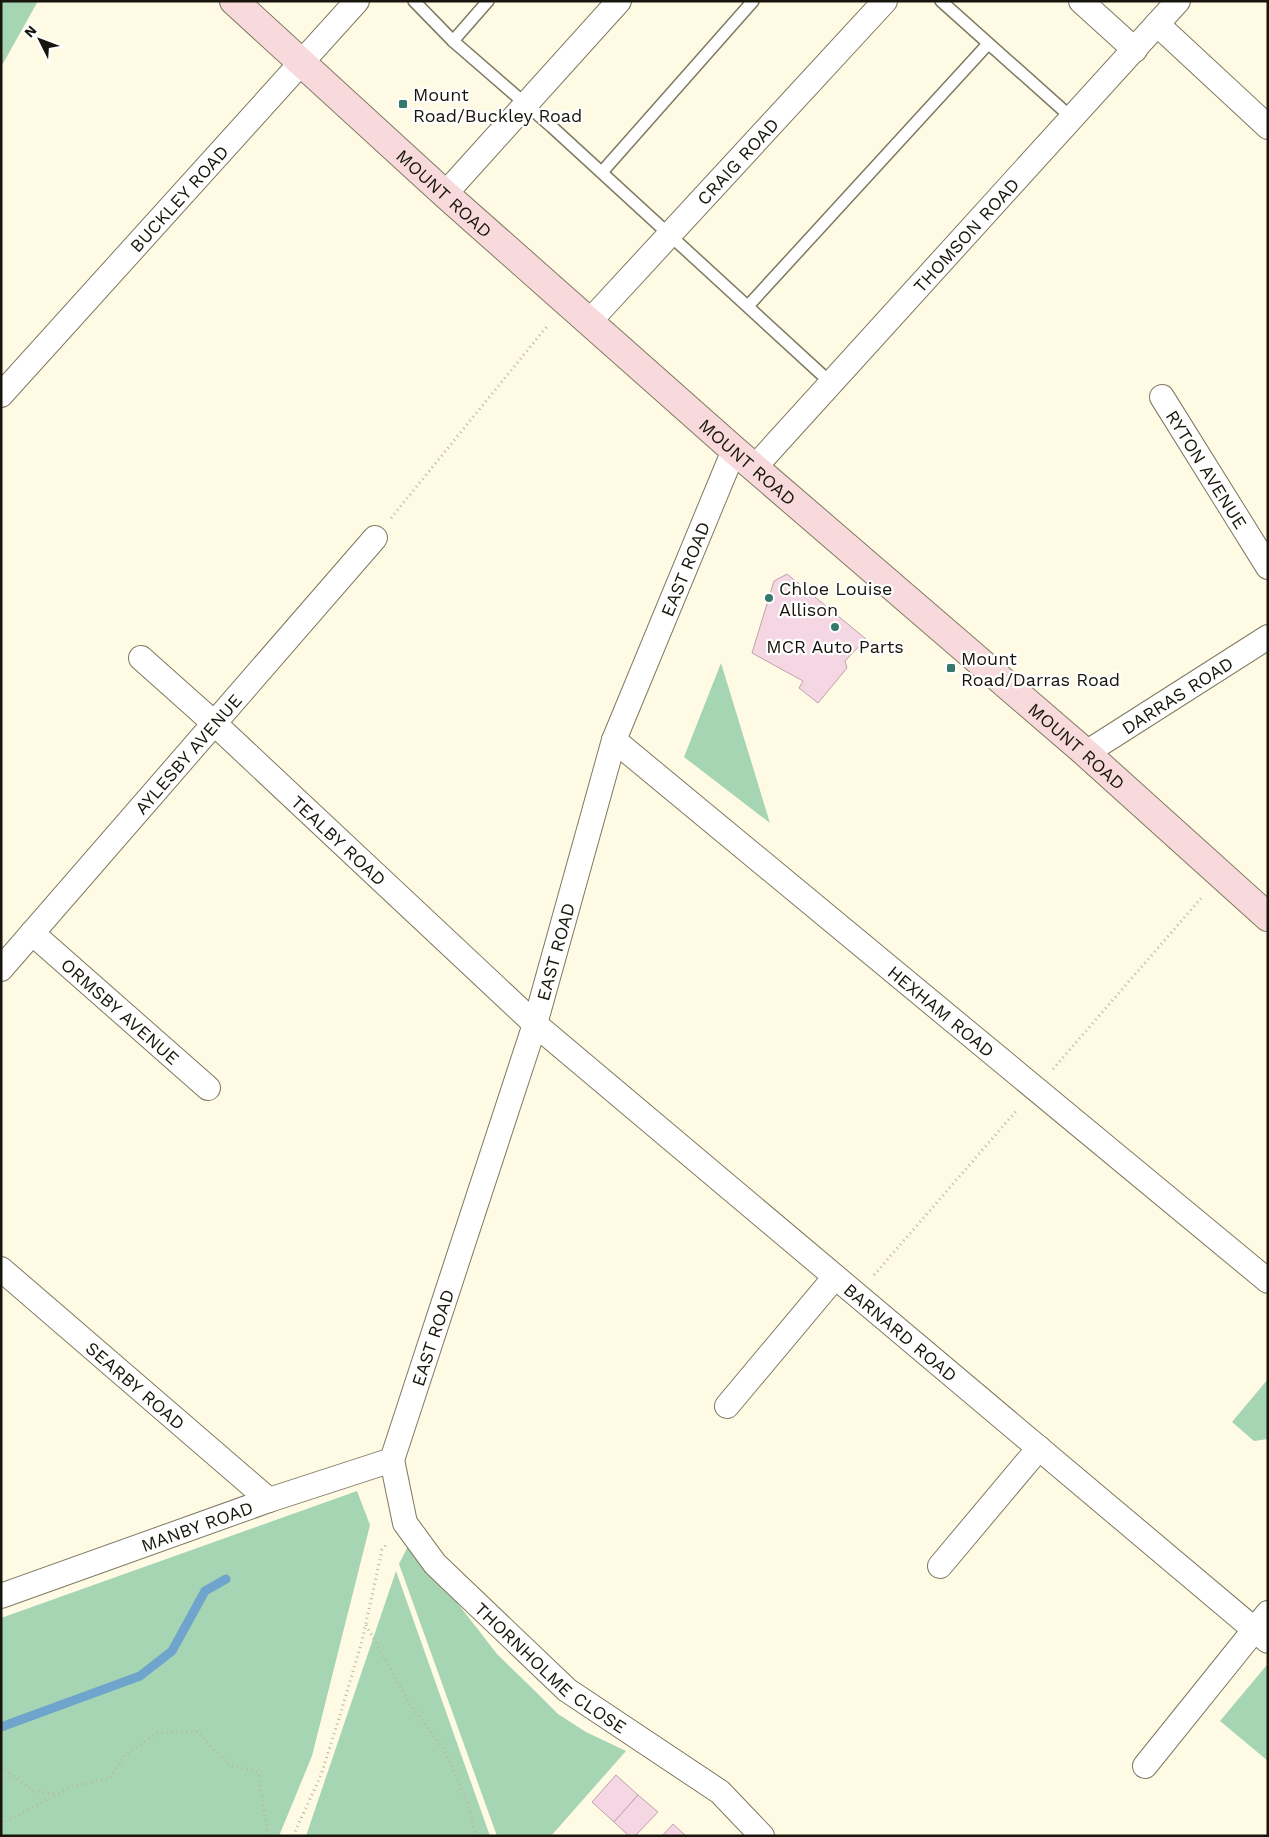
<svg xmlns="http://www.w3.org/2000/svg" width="1269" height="1837" viewBox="0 0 1269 1837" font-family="'Work Sans',sans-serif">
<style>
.green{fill:#a6d5b4}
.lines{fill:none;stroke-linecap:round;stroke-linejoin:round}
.stream{stroke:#6fa4cc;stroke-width:9}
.building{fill:#f4d7e3;stroke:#bea2ad}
.service-casing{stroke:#7f7961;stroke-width:14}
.minor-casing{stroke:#7f7961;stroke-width:26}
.secondary-casing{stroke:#7f7961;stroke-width:30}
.path{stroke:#bab5a3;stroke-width:3;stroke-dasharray:1 4;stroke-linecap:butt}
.service{stroke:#fff;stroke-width:11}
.minor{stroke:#fff;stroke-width:24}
.secondary{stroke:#f8dadd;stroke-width:28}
.poi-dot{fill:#34796c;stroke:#fff;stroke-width:2}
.labels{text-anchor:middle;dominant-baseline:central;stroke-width:4.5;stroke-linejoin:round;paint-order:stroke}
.poi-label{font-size:18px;fill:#18150c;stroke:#fff;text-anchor:start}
.street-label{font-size:18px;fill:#18150c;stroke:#fff}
</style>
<rect width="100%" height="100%" fill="#fffae4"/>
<g class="green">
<path d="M 1,1 L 38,1 L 1,67 Z"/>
<path d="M 721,663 L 770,823 L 684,757 Z"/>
<path d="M 1268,1379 L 1268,1439 L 1254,1441 L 1232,1422 Z"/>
<path d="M 357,1491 L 370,1525 L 312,1756 L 279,1836 L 1,1836 L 1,1618 Z"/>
<path d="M 410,1542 L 497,1654 L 534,1690 L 558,1714 L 586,1732 L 626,1751 L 551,1836 L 497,1836 L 399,1564 Z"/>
<path d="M 396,1571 L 490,1836 L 306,1836 Z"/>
<path d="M 1266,1666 L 1268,1667 L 1268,1761 L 1220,1721 Z"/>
</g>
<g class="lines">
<path class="stream" d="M 1,1727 L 140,1676 L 172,1651 L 205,1591 L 226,1579"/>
</g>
<g class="building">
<path d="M 787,574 L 866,639 L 845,661 L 847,668 L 818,703 L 799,688 L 803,681 L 752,653 L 774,581 Z"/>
<path d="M 616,1775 L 638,1795 L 614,1822 L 592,1802 Z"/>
<path d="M 638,1795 L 658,1812 L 635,1836 L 629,1836 L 614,1822 Z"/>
<path d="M 673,1824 L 686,1836 L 662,1836 Z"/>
</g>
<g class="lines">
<g class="service-casing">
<g id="service">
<path d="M 414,1 L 453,41 L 552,127 L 831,383"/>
<path d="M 941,1 L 1072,118"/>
<path d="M 453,41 L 488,1"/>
<path d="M 602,172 L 753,1"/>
<path d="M 748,306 L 988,44"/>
</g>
</g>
<g class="minor-casing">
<g id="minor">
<path d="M 1081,1 L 1135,50"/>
<path d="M 1157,24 L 1268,127"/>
<path d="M 445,194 L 619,1"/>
<path id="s1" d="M 589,322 L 885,1"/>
<path id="s2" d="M 1,395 L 357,1"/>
<path id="s3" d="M 1162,397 L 1268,567"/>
<path id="s4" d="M 754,468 L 1178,1"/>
<path id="s5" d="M 141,658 L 215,724 L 535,1024 L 1268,1641"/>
<path id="s6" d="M 614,740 L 1268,1281"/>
<path id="s7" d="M 1086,753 L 1268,637"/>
<path id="s8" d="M 32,933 L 208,1088"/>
<path id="s9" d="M 1,969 L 375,538"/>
<path id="s10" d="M 1,1269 L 269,1500"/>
<path d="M 727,1406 L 835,1277"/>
<path id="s11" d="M 392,1460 L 535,1024 L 614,740 L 734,450"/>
<path id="s12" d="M 392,1460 L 405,1523 L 435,1564 L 567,1690 L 720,1792 L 762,1836"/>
<path d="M 940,1566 L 1039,1448"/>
<path id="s13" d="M 1,1596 L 269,1500 L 392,1460"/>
<path d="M 1145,1766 L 1268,1613"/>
</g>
</g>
<g class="secondary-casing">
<g id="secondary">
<path id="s14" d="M 234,1 L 445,194 L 734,450 L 1086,753 L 1268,917"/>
</g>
</g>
<g class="path">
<path d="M 391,518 L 548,325"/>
<path d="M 1053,1069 L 1203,896"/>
<path d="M 874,1275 L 1017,1110"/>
<path d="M 366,1625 L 409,1703 L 445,1751 L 467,1801 L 476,1836"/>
<path d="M 1,1767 L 33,1791 L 56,1794"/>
<path d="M 1,1824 L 71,1787 L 110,1778 L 126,1754 L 157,1733 L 196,1731 L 229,1765 L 258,1772 L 268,1836"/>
<path d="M 293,1836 L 321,1775 L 341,1712 L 362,1641 L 382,1550 L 386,1545"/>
</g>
<use href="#service" class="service"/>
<use href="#minor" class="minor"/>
<use href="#secondary" class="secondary"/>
</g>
<g class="poi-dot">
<rect x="398" y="99" width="10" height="10" rx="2.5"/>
<circle cx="769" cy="598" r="5"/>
<circle cx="835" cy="627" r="5"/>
<rect x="946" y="663" width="10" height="10" rx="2.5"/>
</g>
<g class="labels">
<g class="poi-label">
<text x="413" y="94">Mount<tspan x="413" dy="21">Road/Buckley Road</tspan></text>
<text x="779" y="588">Chloe Louise<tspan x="779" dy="21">Allison</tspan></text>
<text x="835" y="646" text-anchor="middle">MCR Auto Parts</text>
<text x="961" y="658">Mount<tspan x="961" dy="21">Road/Darras Road</tspan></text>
</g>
<g class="street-label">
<text stroke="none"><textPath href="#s1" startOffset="219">CRAIG ROAD</textPath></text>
<text stroke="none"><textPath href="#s14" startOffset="285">MOUNT ROAD</textPath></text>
<text stroke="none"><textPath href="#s2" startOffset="265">BUCKLEY ROAD</textPath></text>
<text stroke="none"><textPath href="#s4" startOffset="315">THOMSON ROAD</textPath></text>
<text stroke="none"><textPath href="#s14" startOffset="690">MOUNT ROAD</textPath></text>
<text stroke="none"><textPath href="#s3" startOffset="85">RYTON AVENUE</textPath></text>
<text stroke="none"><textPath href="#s11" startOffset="939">EAST ROAD</textPath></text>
<text stroke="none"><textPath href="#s7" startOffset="108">DARRAS ROAD</textPath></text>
<text stroke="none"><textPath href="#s14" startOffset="1125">MOUNT ROAD</textPath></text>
<text stroke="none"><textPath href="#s9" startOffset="285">AYLESBY AVENUE</textPath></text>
<text stroke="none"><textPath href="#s5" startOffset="269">TEALBY ROAD</textPath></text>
<text stroke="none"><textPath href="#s11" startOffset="534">EAST ROAD</textPath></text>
<text stroke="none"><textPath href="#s8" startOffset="118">ORMSBY AVENUE</textPath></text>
<text stroke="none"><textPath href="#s6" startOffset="425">HEXHAM ROAD</textPath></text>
<text stroke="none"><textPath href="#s5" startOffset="1016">BARNARD ROAD</textPath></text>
<text stroke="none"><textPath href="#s11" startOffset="129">EAST ROAD</textPath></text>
<text stroke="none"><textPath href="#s10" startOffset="178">SEARBY ROAD</textPath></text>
<text stroke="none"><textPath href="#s13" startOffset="208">MANBY ROAD</textPath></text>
<text stroke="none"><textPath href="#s12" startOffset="271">THORNHOLME CLOSE</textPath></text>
</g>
</g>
<rect width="1269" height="1837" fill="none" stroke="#18150c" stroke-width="5"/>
<g transform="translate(40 40) rotate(312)" stroke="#ffffff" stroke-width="4" paint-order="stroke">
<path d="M0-4L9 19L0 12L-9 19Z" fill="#18150c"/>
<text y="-8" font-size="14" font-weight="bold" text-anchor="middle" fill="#18150c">N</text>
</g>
</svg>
